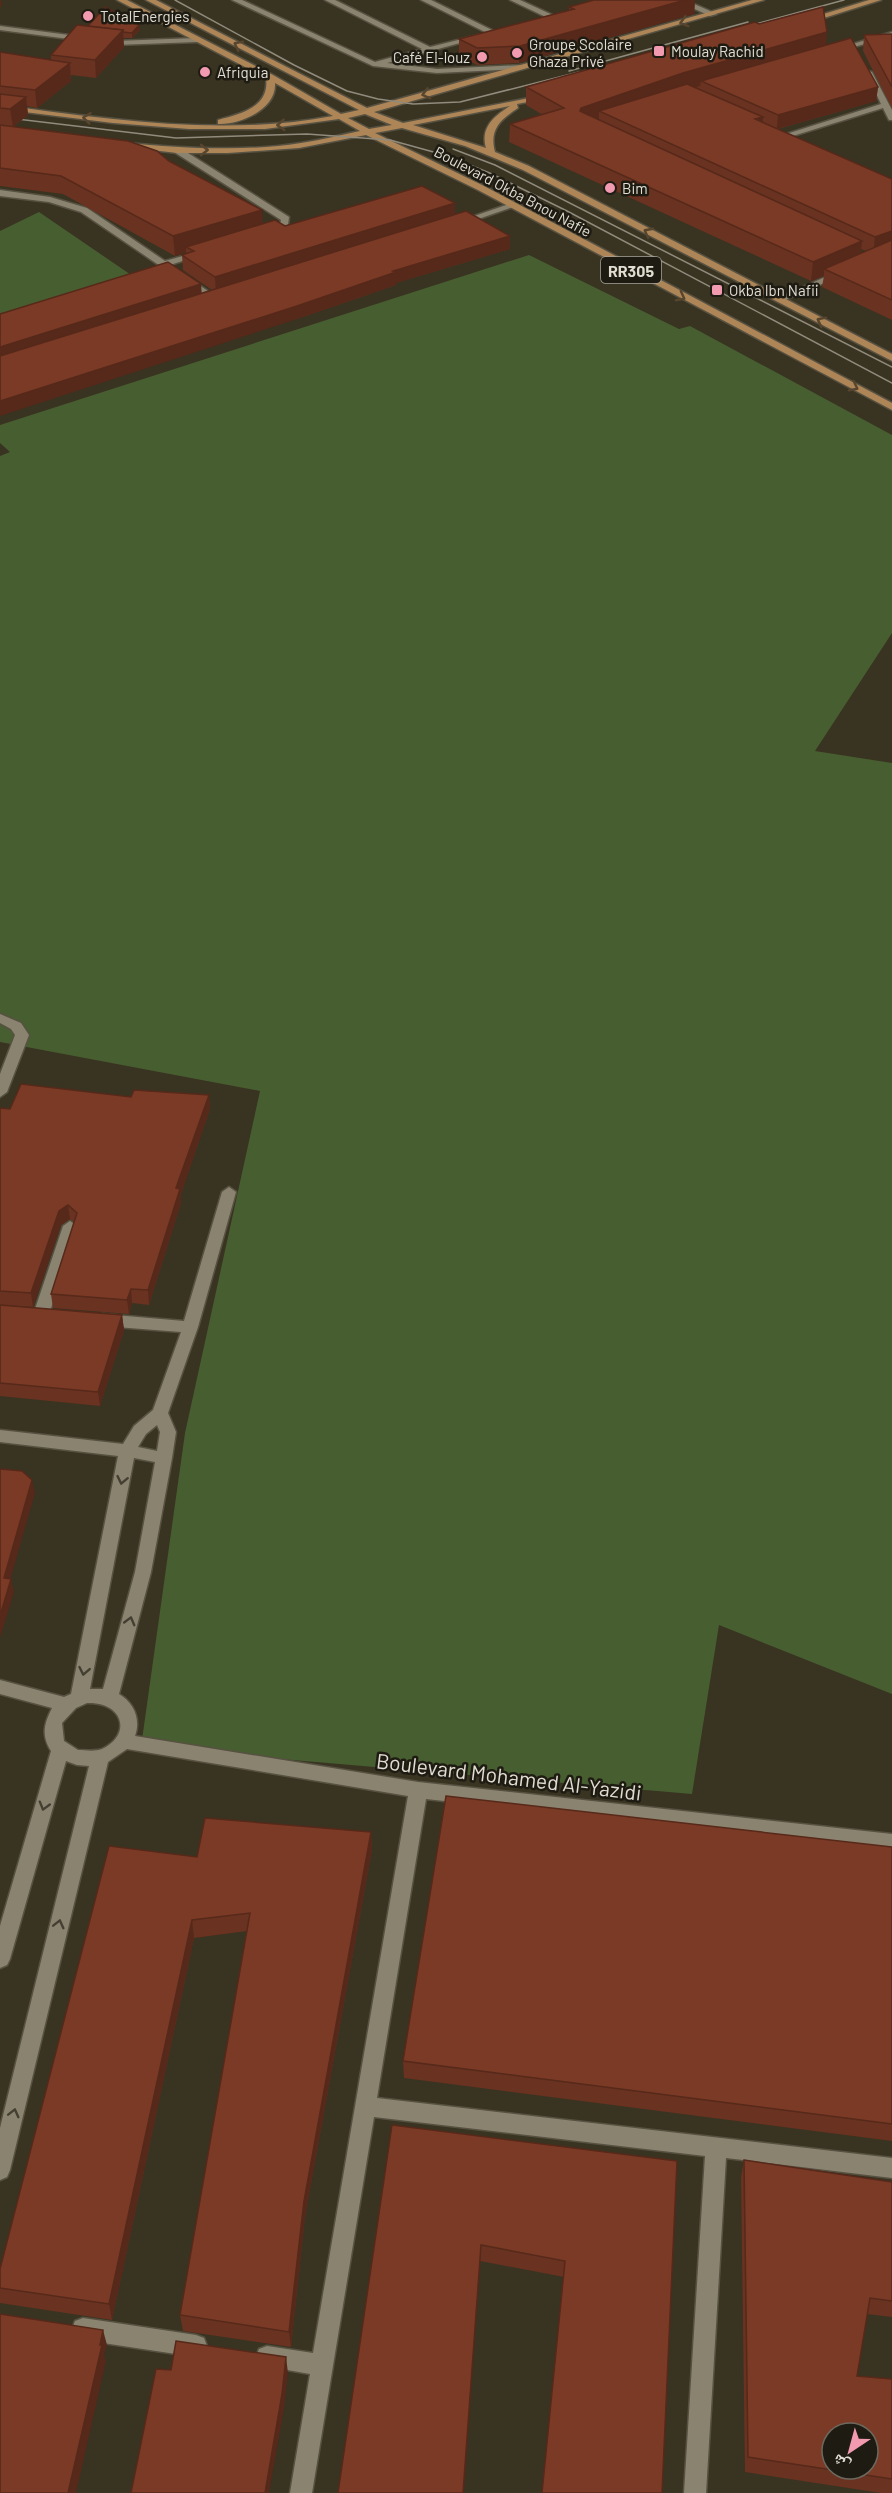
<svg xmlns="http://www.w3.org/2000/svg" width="892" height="2493" viewBox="0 0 892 2493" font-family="Barlow,'Noto Naskh Arabic',sans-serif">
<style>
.green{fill:#475e30}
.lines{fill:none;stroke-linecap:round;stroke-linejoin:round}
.street-casing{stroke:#575142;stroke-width:3}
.primary-casing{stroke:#575142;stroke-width:3}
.street{fill:#8a836f;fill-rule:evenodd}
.primary{fill:#ad8557;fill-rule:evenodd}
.tram{stroke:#908b7d;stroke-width:1.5}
.wall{fill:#6a3220;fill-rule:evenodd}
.shaded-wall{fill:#56291a}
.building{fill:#7b3a25;stroke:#56291a;stroke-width:1.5;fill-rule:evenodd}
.oneway{stroke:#57452e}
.oneway2{stroke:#443f33}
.poi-dot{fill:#f29ab0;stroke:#1e1b13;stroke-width:2}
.labels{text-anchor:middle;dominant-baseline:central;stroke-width:5;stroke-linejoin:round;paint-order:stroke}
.far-poi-label{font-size:15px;fill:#e1ddd2;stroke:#1e1b13;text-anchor:start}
.far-street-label{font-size:15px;fill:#e1ddd2;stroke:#1e1b13}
.shield{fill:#1e1b13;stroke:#a6a399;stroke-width:1.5}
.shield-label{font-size:16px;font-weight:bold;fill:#e1ddd2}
.near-street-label{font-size:21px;fill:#e1ddd2;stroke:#1e1b13}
</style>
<rect width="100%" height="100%" fill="#393321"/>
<g class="green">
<path d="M 39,212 L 140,281 L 0,326 L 0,231 Z"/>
<path d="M 529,255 L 679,329 L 690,326 L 892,435 L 892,633 L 815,751 L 892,763 L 892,1694 L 719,1625 L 692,1794 L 141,1747 L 185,1433 L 260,1091 L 0,1042 L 0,456 L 10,452 L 0,443 L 0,425 Z"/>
</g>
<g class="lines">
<g class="street-casing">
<g id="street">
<path d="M 232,0 L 242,0 L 375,62 L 422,49 L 325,0 L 335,0 L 430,47 L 478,35 L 482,37 L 387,63 L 437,69 L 523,65 L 527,67 L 523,69 L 437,73 L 373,66 Z"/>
<path d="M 421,0 L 431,0 L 498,33 L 491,35 Z"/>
<path d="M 510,0 L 520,0 L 557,17 L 550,19 Z"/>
<path d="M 675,0 L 685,0 L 717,14 L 710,16 Z"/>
<path d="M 0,26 L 115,41 L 197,38 L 201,40 L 197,42 L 115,45 L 0,30 Z"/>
<path d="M 892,32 L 892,36 L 837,52 L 833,50 Z"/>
<path d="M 865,70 L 872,72 L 892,110 L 892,120 L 889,120 L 883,108 L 780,140 L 780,136 L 881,104 Z"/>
<path d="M 174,148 L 180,148 L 289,217 L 288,225 L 270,235 L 264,235 L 264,231 L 280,224 L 281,220 L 174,152 Z"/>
<path d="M 0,190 L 50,197 L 87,208 L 165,261 L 204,250 L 204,254 L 170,265 L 218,298 L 210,300 L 81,212 L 49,202 L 0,196 Z"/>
<path d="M 509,204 L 516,206 L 461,225 L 454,223 Z"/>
<path d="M 839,271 L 847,273 L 783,301 L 775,299 Z"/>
<path d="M 0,1014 L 21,1023 L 29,1035 L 7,1092 L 0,1097 L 0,1074 L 15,1035 L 11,1029 L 0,1023 Z"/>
<path d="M 229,1187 L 236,1192 L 198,1327 L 168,1413 L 176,1432 L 172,1458 L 151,1572 L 119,1694 C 134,1703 141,1719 135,1736 L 418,1782 L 892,1834 L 892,1850 L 426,1799 L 377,2098 L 892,2158 L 892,2178 L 726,2158 L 706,2493 L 684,2493 L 705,2156 L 374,2117 L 312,2493 L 290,2493 L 310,2374 L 259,2365 L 256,2357 L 259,2349 L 267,2346 L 313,2353 L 408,1796 L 127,1749 L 108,1762 L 10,2170 L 7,2177 L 0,2180 L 0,2128 L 89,1766 L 77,1765 L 66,1761 L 10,1959 L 7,1965 L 0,1968 L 0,1926 L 51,1751 C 41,1735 44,1724 52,1708 L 0,1694 L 0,1680 L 64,1697 L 71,1694 L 118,1456 L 0,1442 L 0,1430 L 123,1444 L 134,1426 L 153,1410 L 181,1332 L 103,1326 L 98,1324 L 95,1320 L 98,1316 L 103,1314 L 184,1321 L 222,1192 ZM 157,1425 L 160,1432 L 157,1451 L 138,1447 L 146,1434 ZM 134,1458 L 155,1462 L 135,1572 L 103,1689 L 90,1689 ZM 87,1703 C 124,1702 132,1735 102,1749 C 94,1752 85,1750 78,1750 L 64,1741 L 62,1723 L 76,1708 Z"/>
<path d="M 70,1221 L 77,1226 L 49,1315 L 46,1319 L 36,1319 L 33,1315 L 63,1226 Z"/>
<path d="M 83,2318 L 196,2335 L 204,2338 L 207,2346 L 204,2354 L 196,2357 L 83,2340 L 75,2337 L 72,2329 L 75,2321 Z"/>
</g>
</g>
<g class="primary-casing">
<g id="primary">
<path d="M 117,0 L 127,0 L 273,75 L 341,114 L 359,110 L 146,0 L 156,0 L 367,108 L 752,0 L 764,0 L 374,112 L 403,123 L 549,94 L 549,98 L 517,104 L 518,108 C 500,120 489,130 495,152 L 529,166 L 892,354 L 892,361 L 523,170 L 465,146 L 402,128 L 375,133 L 484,186 L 892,403 L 892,410 L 478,190 L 366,135 L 299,148 L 228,153 L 177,153 L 126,147 L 122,145 L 126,143 C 182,148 245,152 301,143 C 321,140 340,135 360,131 L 339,119 L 265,129 L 189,129 L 113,123 L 0,109 L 0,105 C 109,119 223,137 333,116 L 275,83 C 277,109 240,125 218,124 L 218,120 C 241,114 270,107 266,78 ZM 510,106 C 494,116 480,128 486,148 L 413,125 ZM 365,114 L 392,125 L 369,129 L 348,118 Z"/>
<path d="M 869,0 L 881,0 L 808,23 L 801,21 Z"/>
</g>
</g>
<use href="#street" class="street"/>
<use href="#primary" class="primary"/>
<g class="tram">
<path d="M 175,0 L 294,65 L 347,91 L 378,99 L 413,104 L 460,102 L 579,72"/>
<path d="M 741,28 L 844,0"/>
<path d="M 569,71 L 748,22"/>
<path d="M 0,117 L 176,138 L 307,134 L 390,140 L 448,156 L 492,174 L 567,211 L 892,383"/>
<path d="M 453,149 L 495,165 L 892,367"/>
</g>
</g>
<g class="wall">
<path d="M 594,0 L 695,0 L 694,14 L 519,63 L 477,65 L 459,56 L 459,39 L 569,10 L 569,7 Z"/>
<path d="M 77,25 L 140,30 L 132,38 L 123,38 L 124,47 L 96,78 L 71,75 L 71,81 L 37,108 L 27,106 L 28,115 L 13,127 L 169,161 L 263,224 L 285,226 L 455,203 L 455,215 L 510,236 L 510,249 L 396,283 L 396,285 L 297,319 L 202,294 L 212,290 L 183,270 L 182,255 L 187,253 L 186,252 L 175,256 L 63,194 L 0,186 L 0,52 L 51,60 L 51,55 Z"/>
<path d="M 892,34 L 892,108 L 863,51 L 864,35 Z"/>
<path d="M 826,45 L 878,87 L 876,101 L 778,129 L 892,179 L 892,320 L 822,287 L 824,276 L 811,281 L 509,142 L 510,124 L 543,115 L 526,105 L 526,87 ZM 861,249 L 866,251 L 860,254 Z"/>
<path d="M 209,1095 L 210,1109 L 181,1194 L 181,1203 L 149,1305 L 132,1303 L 129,1314 L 53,1308 L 51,1294 L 74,1222 L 70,1219 L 61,1225 L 33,1307 L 0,1305 L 0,1108 L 10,1109 L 131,1097 Z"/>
<path d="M 0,1305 L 122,1315 L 124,1330 L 100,1406 L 0,1396 Z"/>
<path d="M 371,1832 L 372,1850 L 305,2217 L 291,2347 L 183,2331 L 180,2315 L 247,1931 L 194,1938 L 112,2320 L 0,2303 L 0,2269 L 197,1857 Z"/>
<path d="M 892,1847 L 892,2141 L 404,2078 L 403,2061 Z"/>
<path d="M 392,2125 L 677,2161 L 564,2277 L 480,2261 Z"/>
<path d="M 744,2160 L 892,2182 L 892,2317 L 867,2314 L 857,2376 L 892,2379 L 892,2493 L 881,2493 L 745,2472 L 741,2177 Z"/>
</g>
<g class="shaded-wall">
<path d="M 0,0 L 1,0 L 2,6 L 0,7 Z"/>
<path d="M 685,0 L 695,0 L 694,14 L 519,63 L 520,46 Z"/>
<path d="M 139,25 L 140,30 L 132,38 L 132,33 Z"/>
<path d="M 123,30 L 124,47 L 96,78 L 95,60 Z"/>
<path d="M 827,32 L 826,49 L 701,81 L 700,86 L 682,91 L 599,111 L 599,120 L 580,111 L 581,108 L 683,73 Z"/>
<path d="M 70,63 L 71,81 L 37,108 L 35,90 Z"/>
<path d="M 878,87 L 876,101 L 777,129 L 778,115 Z"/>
<path d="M 26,97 L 28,115 L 13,127 L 10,109 Z"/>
<path d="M 763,117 L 762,134 L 755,119 Z"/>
<path d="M 455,203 L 455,219 L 216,294 L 215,277 Z"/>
<path d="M 262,210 L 263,229 L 186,247 L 186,252 L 175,256 L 173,236 Z"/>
<path d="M 892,231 L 892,248 L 873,255 L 875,237 Z"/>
<path d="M 510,236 L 510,249 L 396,283 L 396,285 L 297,319 L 0,416 L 0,401 L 393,271 Z"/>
<path d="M 862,241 L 860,260 L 824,269 L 824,276 L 811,281 L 813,262 Z"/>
<path d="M 201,284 L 202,297 L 0,361 L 0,347 Z"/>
<path d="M 209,1095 L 210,1109 L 181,1194 L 181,1203 L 149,1305 L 148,1290 L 176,1188 Z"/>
<path d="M 68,1205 L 70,1219 L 61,1225 L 33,1307 L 31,1293 L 59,1211 Z"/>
<path d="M 131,1289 L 132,1303 L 129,1314 L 127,1300 Z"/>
<path d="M 122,1315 L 124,1330 L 100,1406 L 98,1392 Z"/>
<path d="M 32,1480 L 35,1493 L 7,1591 L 4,1578 Z"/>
<path d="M 11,1579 L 14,1592 L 0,1638 L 0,1616 Z"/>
<path d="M 371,1832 L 372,1850 L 305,2217 L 291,2347 L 289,2332 L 304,2201 Z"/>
<path d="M 192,1920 L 194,1938 L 112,2320 L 109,2304 Z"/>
<path d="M 481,2245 L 480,2261 L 464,2493 L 463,2493 Z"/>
<path d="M 103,2330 L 107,2345 L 104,2355 L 106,2361 L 76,2493 L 68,2493 Z"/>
<path d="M 286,2357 L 288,2373 L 284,2409 L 269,2493 L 265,2493 Z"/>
</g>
<g class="building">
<path d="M 594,0 L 685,0 L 520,46 L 477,48 L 459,39 L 574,9 L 569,7 Z"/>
<path d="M 105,7 L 139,25 L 132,33 L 123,32 L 123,30 L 88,26 Z"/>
<path d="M 823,7 L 827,32 L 683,73 L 581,108 L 580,111 L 862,241 L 813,262 L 510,124 L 564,108 L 526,87 L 755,22 L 759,24 Z"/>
<path d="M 77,25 L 123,30 L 95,60 L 51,55 Z"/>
<path d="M 892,34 L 892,87 L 864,35 Z"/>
<path d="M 851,38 L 878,87 L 778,115 L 701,81 Z"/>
<path d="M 0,52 L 70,63 L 35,90 L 0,86 Z"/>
<path d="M 687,84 L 763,117 L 755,119 L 892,179 L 892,231 L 875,237 L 599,111 Z"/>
<path d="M 0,94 L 26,97 L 10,109 L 0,108 Z"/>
<path d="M 0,125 L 128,141 L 157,151 L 169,161 L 262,210 L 173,236 L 61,176 L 0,168 Z"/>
<path d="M 422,186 L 455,203 L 215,277 L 182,255 L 194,251 L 186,247 L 275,220 L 285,226 Z"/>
<path d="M 466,211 L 510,236 L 393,271 L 396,272 L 297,306 L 0,401 L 0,356 Z"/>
<path d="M 892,240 L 892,300 L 824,269 Z"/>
<path d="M 168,262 L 201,284 L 0,347 L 0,314 Z"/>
<path d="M 21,1084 L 131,1097 L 134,1090 L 209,1095 L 176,1188 L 180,1189 L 148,1290 L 131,1289 L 127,1300 L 51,1294 L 77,1213 L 68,1205 L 59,1211 L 31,1293 L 0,1291 L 0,1108 L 10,1109 Z"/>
<path d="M 0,1305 L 122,1315 L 98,1392 L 0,1383 Z"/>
<path d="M 0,1469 L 22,1471 L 32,1480 L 4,1578 L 11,1579 L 0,1616 Z"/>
<path d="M 446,1796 L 892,1847 L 892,2124 L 403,2061 Z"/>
<path d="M 205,1818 L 371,1832 L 304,2201 L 289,2332 L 180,2315 L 250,1913 L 192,1920 L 109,2304 L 0,2288 L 0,2269 L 109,1846 L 197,1857 Z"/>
<path d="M 392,2125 L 677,2161 L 662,2493 L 542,2493 L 565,2261 L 481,2245 L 463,2493 L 338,2493 Z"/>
<path d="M 744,2160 L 892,2182 L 892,2301 L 870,2298 L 857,2376 L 892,2379 L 892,2479 L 748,2457 ZM 832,2433 L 868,2433 L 868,2469 L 832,2469 Z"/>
<path d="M 0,2314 L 103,2330 L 100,2345 L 102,2345 L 68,2493 L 0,2493 Z"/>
<path d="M 176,2341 L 286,2357 L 282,2394 L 265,2493 L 131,2493 L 156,2369 L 171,2370 Z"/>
</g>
<defs><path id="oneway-chevron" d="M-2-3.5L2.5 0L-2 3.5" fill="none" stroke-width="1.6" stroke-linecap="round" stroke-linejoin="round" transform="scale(1.5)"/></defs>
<g class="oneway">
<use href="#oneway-chevron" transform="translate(684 22) rotate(164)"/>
<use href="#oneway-chevron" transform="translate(238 45) rotate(-153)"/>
<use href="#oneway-chevron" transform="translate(426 94) rotate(165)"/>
<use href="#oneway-chevron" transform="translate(87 118) rotate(-173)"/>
<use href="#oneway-chevron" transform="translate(281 125) rotate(176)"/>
<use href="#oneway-chevron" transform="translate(204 150)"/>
<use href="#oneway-chevron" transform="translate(648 232) rotate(-152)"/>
<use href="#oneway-chevron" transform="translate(681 297) rotate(28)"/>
<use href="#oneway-chevron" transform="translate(821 321) rotate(-153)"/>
<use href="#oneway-chevron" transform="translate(854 387) rotate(27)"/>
</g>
<g class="oneway2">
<use href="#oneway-chevron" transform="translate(122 1480) rotate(102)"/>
<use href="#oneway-chevron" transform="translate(130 1621) rotate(-75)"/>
<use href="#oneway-chevron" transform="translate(84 1671) rotate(101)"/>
<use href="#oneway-chevron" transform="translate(44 1806) rotate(106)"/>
<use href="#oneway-chevron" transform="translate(59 1924) rotate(-76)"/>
<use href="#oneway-chevron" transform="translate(14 2113) rotate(-76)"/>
</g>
<g class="poi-dot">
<circle cx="88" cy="16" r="6"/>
<rect x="653" y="45" width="12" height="12" rx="3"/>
<circle cx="517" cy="53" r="6"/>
<circle cx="482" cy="57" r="6"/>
<circle cx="205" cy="72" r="6"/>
<circle cx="610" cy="188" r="6"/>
<rect x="711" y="284" width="12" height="12" rx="3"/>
</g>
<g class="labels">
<g class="far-poi-label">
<text x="100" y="16">TotalEnergies</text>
<text x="529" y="44">Groupe Scolaire<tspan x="529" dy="17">Ghaza Privé</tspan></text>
<text x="671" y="51">Moulay Rachid</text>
<text x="470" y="57" text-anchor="end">Café El-louz</text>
<text x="217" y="72">Afriquia</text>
<text x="622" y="188">Bim</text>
<text x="729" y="290">Okba Ibn Nafii</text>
</g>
<g class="far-street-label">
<text transform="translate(513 191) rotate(28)">Boulevard Okba Bnou Nafie</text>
</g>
<rect class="shield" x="601" y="257" width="60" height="26" rx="4.5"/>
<g class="shield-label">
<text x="631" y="270">RR305</text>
</g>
<g class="near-street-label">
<text transform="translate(509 1776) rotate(7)">Boulevard Mohamed Al-Yazidi</text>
</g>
</g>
<g transform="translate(850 2451) rotate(216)"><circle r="28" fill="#1e1b13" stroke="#6c695f" stroke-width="1.5"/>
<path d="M0-4.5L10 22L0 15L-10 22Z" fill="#f29ab0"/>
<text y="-9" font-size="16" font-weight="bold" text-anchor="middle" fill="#e1ddd2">ش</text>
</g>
</svg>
